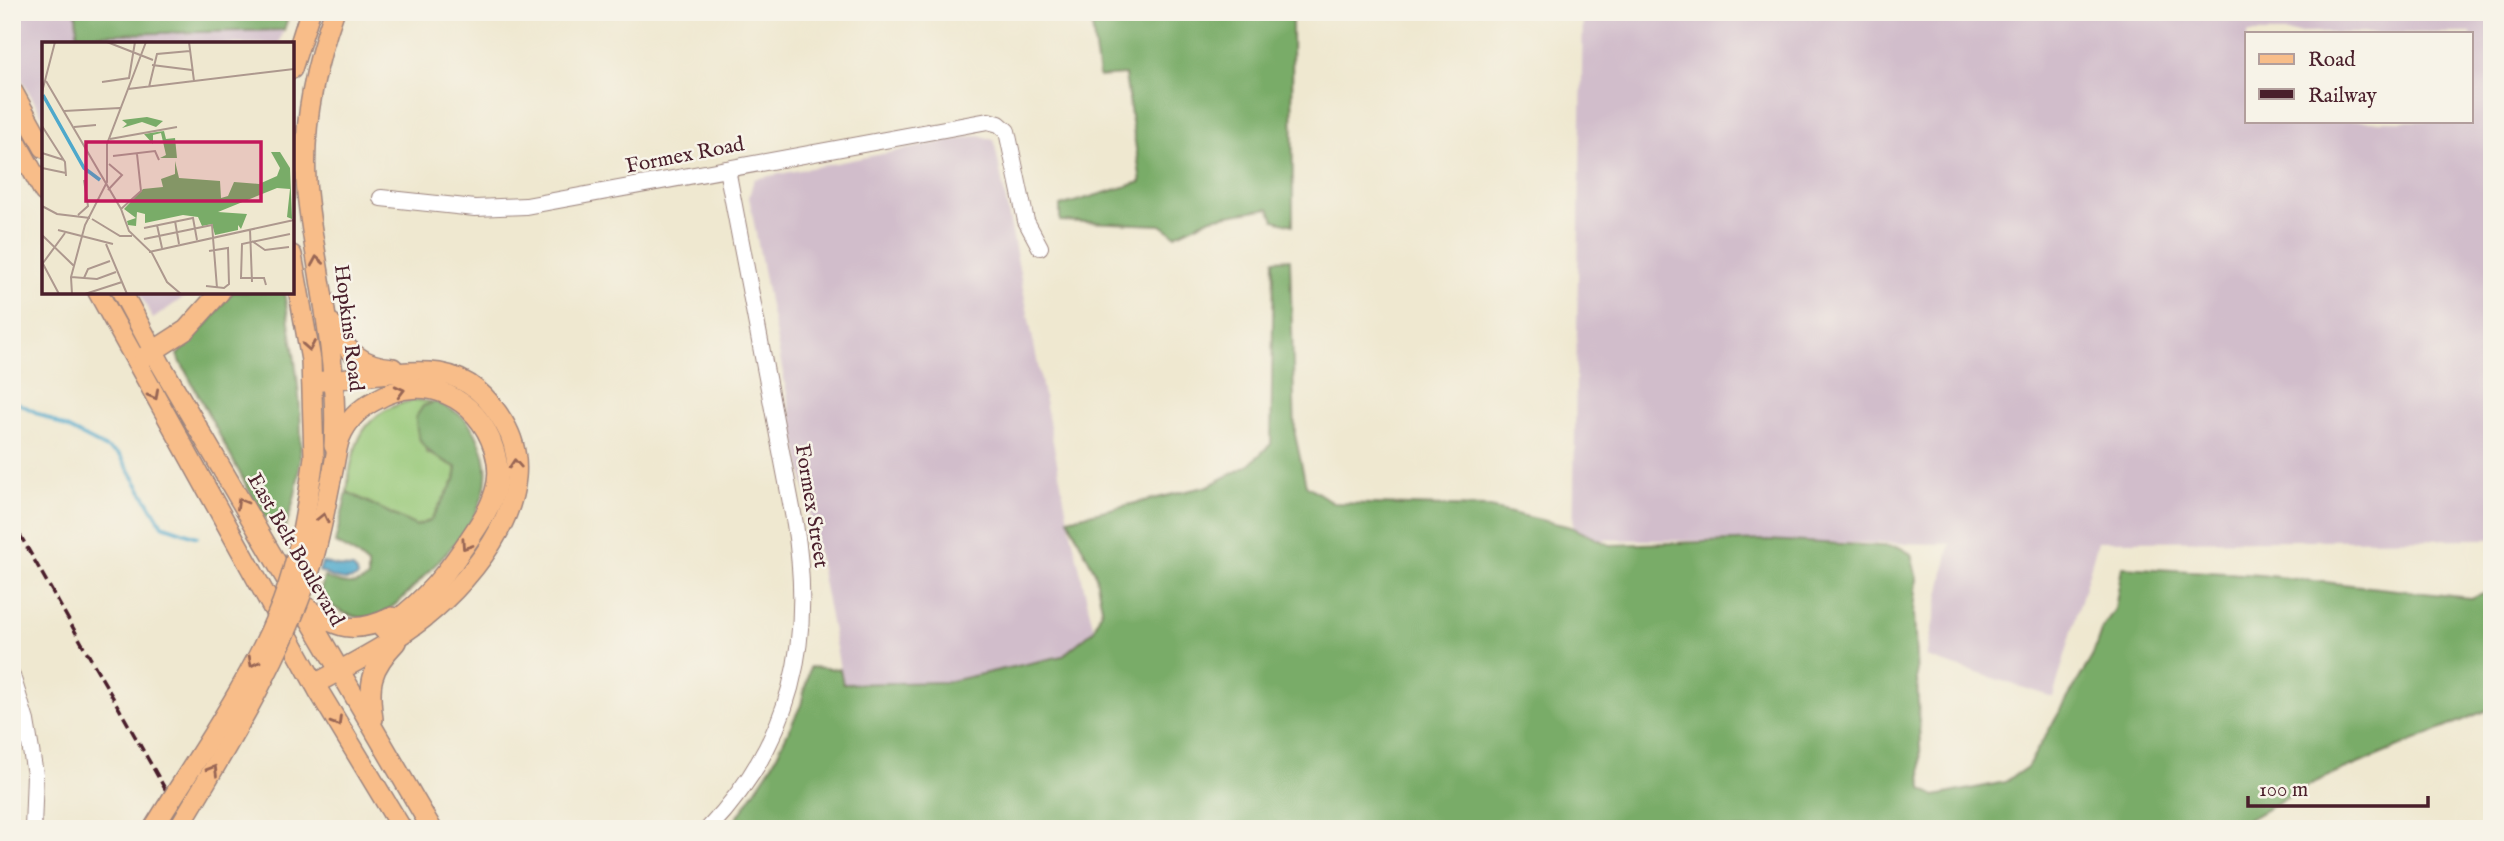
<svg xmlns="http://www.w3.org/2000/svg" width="2504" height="841" viewBox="0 0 2504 841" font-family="'IM FELL English',serif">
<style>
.industrial{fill:#d1bdcb;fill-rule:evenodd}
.green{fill:#97c878;stroke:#707452;stroke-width:2}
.forest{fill:#79ac68;stroke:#62664a;stroke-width:2}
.water{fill:#4ea8cb;stroke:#4c647b;stroke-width:2}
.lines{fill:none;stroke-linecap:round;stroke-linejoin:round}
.stream{stroke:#4ea8cb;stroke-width:3.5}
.minor-casing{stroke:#9c847e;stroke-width:18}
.major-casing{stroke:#9c847e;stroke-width:22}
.minor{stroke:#fff;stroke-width:16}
.major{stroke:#f8bd89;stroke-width:19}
.rail{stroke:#4a1f2b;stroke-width:3.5;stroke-dasharray:10 5;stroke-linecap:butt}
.major-bridge-casing{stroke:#9c847e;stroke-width:22;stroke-linecap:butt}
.major-bridge{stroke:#f8bd89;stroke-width:19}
.oneway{stroke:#986655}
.labels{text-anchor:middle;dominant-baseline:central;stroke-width:5;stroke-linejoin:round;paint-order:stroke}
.street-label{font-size:21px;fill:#4a1f2b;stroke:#f7f3e8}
.inset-river{fill:none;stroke:#4ea8cb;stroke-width:3.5}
.inset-road{fill:none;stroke:#ad988e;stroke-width:2}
.view{fill:#c2185b;fill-opacity:0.15;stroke:#c2185b;stroke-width:3.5}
.inset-edge{fill:none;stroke:#4a1f2b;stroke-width:3.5}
</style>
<rect width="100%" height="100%" fill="#f7f3e8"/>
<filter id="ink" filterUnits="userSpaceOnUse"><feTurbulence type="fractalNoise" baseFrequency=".0143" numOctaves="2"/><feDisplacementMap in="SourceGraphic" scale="14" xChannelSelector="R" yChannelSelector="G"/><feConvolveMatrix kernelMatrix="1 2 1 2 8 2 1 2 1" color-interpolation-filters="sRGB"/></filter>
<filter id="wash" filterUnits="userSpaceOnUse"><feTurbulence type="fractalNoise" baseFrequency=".00686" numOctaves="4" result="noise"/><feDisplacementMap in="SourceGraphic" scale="28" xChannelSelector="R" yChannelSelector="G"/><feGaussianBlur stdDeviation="1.57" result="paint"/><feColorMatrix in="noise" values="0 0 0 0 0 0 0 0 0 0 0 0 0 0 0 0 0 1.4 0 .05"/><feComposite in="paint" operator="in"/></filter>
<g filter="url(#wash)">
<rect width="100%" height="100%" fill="#efe8d0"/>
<g class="industrial">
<path d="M 12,12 L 76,12 L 78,35 L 284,30 L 279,44 L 44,44 L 44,119 L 12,62 Z"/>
<path d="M 1583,12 L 2492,12 L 2492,539 L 2098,541 L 2053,697 L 1926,657 L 1950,544 L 1573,539 ZM 2247,33 L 2471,33 L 2471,121 L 2247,121 Z"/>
<path d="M 979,135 L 994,140 L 1068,519 L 1094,630 L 1062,656 L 946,682 L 843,684 L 749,197 L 754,179 Z"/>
<path d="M 139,292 L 191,292 L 153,319 Z"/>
</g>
<path class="green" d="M 416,400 L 435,402 L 423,406 L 426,452 L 457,467 L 455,480 L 430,521 L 416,526 L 347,492 C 352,444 362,409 416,400 Z"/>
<g class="forest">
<path d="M 76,12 L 290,12 L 284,30 L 77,35 Z"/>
<path d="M 1090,12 L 1274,12 L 1275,18 L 1292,15 L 1293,225 L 1274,220 L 1269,208 L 1211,218 L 1175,235 L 1161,225 L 1060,221 L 1060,206 L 1141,182 L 1125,75 L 1099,77 Z"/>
<path d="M 1290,259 L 1295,435 L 1306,485 L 1334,503 L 1486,507 L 1571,527 L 1610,545 L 1767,540 L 1899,547 L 1911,554 L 1917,579 L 1914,613 L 1922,789 L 1935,796 L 2005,782 L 2027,767 L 2092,657 L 2102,628 L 2115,609 L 2122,567 L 2260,575 L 2470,598 L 2492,590 L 2492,708 L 2315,782 L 2231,829 L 728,829 L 735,821 L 772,765 L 801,705 L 810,667 L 840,669 L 843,684 L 946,682 L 1062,656 L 1094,630 L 1102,608 L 1095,572 L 1068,519 L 1208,486 L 1249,465 L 1271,444 L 1274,260 Z"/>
<path d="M 232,292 L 284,292 C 296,364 315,460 284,529 L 262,515 L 177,355 L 210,321 Z"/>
<path d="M 435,402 C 459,412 469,417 480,443 C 503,495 460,541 425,575 C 413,588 392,611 376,616 C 356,622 329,609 320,593 L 324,577 C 340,583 352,589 368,578 L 368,565 L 355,554 L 335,543 L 347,492 L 416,526 L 430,521 L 455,480 L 457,468 C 431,453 416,451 416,417 L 423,406 Z"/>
</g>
<path class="water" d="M 322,563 C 333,564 342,569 353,568 L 357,572 L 358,577 C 346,584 331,577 319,571 Z"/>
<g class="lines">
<path class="stream" d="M 12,400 L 120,455 L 162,525 L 197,537"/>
</g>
</g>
<g filter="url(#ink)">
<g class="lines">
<g class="minor-casing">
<g id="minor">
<path d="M 381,198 L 475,208 L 526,206 L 988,121 L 999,124 L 1007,131 L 1026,221 L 1040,247"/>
<path d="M 12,676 L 26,721 L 35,774 L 33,829"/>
<path d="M 708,829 C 792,741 814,642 795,524 L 727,169"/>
</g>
</g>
<g class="major-casing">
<g id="major">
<path d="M 334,12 C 315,66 303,123 306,180 C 308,216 316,251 321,286 C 330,339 337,392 334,446"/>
<path d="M 292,69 L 310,12"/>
<path d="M 12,90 L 44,148"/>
<path d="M 12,134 L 44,192"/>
<path d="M 292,255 L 311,360 L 314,457"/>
<path d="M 98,292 L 318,690 L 402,829"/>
<path d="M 122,292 L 160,363 L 432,829"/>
<path d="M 331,323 C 344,350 362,366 393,368"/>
<path d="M 144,357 L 186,330 L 220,292"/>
<path d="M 312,382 C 349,379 405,368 439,373 C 470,378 489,398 504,423 C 545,491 476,577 424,618 C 391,644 351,664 315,684"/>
<path d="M 332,475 C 335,463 336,449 340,438 C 347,421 360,408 376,400 C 424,372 478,397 494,449 C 498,462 499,478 495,491 C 489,512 476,529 464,547 C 442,580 417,608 383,629"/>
<path d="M 304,605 C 336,629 354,635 392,617"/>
<path d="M 373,719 C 368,684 370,669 396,642"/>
</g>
</g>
<use href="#minor" class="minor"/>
<use href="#major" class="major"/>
<path class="rail" d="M 12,521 L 188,829"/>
<g class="major-bridge-casing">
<g id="major-bridge">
<path d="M 153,829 C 196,759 253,679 282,603 C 300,556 307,506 314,457"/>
<path d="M 178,829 C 227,746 278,665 309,573 C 320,541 325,507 332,475"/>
</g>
</g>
<use href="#major-bridge" class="major-bridge"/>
</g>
<defs><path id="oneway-chevron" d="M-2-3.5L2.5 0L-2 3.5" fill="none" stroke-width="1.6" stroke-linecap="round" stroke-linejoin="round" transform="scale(1.75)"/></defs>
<g class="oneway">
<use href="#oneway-chevron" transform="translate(317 261) rotate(-100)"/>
<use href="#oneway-chevron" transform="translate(309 346) rotate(80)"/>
<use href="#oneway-chevron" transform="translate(400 391) rotate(-14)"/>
<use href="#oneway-chevron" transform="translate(154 395) rotate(61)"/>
<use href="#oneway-chevron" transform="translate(515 464) rotate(-94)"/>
<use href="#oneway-chevron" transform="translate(241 503) rotate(-120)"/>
<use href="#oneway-chevron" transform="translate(323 518) rotate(-77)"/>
<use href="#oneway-chevron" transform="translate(466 545) rotate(124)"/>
<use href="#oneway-chevron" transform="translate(253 662) rotate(118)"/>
<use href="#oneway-chevron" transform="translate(337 722) rotate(59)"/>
<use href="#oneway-chevron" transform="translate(213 770) rotate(-59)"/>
</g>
</g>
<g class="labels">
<g class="street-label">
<text transform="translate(685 156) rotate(-11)">Formex Road</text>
<text transform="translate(348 328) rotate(83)">Hopkins Road</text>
<text transform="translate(811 506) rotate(81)">Formex Street</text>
<text transform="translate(295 550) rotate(60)">East Belt Boulevard</text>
</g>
</g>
<g transform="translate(42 42)">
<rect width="252" height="252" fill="#efe8d0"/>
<path d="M 105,75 L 121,79 L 114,85 L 100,80 L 80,86 L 85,82 L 80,78 ZM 122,89 L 124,97 L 133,96 L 135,116 L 118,116 L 124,113 L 119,91 L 111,93 L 111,102 L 102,92 ZM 229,110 L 238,110 L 248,126 L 250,177 L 245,175 L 248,147 L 235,146 L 176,170 L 205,172 L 199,187 L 196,183 L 196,188 L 173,193 L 170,182 L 160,184 L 156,175 L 141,173 L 103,181 L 103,172 L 95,170 L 94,184 L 86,183 L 85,179 L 94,176 L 82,167 L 101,147 L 121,145 L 119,137 L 133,132 L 133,119 L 137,136 L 178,139 L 179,156 L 186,154 L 192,140 L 217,142 L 235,134 L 238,126 Z" fill="#79ac68"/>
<path class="inset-river" d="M 1,53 L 42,126 L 58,138"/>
<path class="inset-road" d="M 65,0 L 111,18M 147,0 L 152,39M 110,23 L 150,28M 4,39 L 79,167 L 87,189 L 110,211 L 125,240 L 139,252M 60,40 L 87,36 L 93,0M 107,45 L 115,12 L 148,9M 86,47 L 252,27M 0,50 L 13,0M 22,69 L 78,66M 0,84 L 23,120 L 24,134M 32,85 L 54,83M 68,97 L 135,85M 0,111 L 22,118M 71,114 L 113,109 L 117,118M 0,126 L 24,131M 66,148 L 80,133 L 67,122M 0,164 L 15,172 L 48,176M 79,167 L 99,149 L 95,112M 36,173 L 46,164 L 42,138M 50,177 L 78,194 L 90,194M 133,179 L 137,202M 115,183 L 120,206M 102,186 L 151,176 L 155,198M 208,187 L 210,240M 16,188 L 71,202M 0,193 L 32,224M 102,197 L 170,183 L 175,246M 210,199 L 223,208 L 247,205M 64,202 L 85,252M 107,210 L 252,178M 0,220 L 17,252M 1,221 L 23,191M 29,235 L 55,237 L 74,230M 42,236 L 46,227 L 68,219M 224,243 L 222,236 L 199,236 L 200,202 L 248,192M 164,244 L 182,246 L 187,242 L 186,206 L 167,209M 30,252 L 29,235 L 43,183 L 65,140 L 65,102 L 104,0M 43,252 L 80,240"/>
<path class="view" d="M 44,100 L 219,100 L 219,159 L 44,159 Z"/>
<rect width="252" height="252" class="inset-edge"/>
</g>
<rect width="2504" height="841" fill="none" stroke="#f7f3e8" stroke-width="42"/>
<rect x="2245" y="32" width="228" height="91" fill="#f7f3e8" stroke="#b29e9c" stroke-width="2"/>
<rect x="2259" y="54" width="35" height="10" fill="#f8bd89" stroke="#b29e9c" stroke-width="2"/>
<text x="2308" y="66" font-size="21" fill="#4a1f2b">Road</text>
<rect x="2259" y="89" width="35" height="10" fill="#4a1f2b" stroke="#b29e9c" stroke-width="2"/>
<text x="2308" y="102" font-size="21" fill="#4a1f2b">Railway</text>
<path d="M2248 796v10h180v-10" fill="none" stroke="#4a1f2b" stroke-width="3.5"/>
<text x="2259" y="796" font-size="21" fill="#4a1f2b" stroke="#f7f3e8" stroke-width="5" paint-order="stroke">100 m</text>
</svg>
